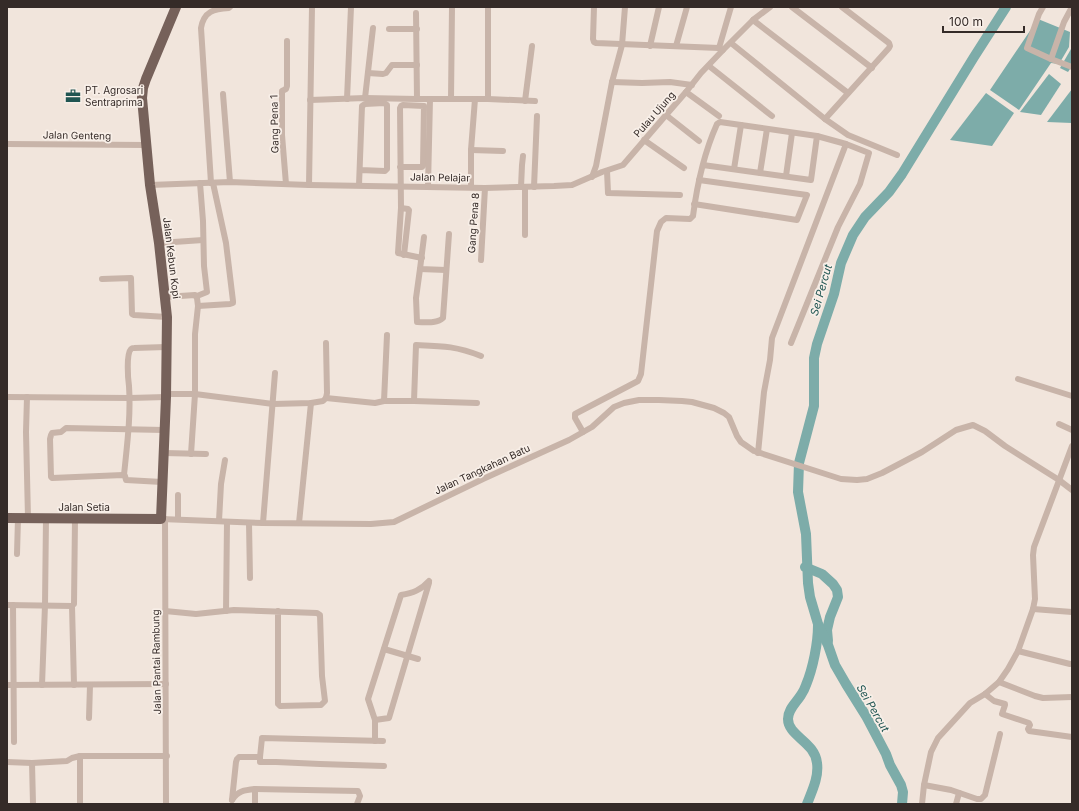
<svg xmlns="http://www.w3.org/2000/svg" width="1079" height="811" viewBox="0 0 1079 811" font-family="Inter,sans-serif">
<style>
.water{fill:#7daca9}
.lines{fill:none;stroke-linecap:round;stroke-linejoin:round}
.river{stroke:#7daca9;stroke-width:10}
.minor{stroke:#c8b4a9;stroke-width:6}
.primary{stroke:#76615a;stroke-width:10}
.labels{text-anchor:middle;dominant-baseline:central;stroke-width:3.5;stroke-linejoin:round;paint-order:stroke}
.poi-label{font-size:10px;fill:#352b28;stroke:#f8efe8;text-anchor:start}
.street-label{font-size:10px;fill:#352b28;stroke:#f8efe8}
.water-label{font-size:11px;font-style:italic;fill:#205552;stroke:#f8efe8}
</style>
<rect width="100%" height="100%" fill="#f1e5dc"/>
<g class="water">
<path d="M 1038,19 L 1070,32 L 1069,47 L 1059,64 L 1051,63 L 1019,110 L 990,90 Z"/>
<path d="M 1071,49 L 1072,66 L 1068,72 L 1060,68 Z"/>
<path d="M 1049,74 L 1061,84 L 1041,115 L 1020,112 Z"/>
<path d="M 1072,89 L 1072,123 L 1047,122 Z"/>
<path d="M 986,93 L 1014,113 L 992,146 L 950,140 Z"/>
</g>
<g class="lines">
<g class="river">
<path d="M 805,567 L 822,574 L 833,584 L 837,590 L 838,597 L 830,617 L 827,630 L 828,641"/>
<path d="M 807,804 C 812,791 819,777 817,763 C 815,742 788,736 788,719 C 788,709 796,703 801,695 C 803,692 805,688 806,685 C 813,668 818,643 818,625"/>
<path d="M 902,804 L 903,792 L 901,785 L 890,765 L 886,754 L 866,716 L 846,684 L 835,665 L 828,645 L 818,624 L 810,597 L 808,583 L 806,534 L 798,492 L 799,463 L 814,406 L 814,358 L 817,344 L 834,294 L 841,263 L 853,235 L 865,217 L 889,192 L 902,174 L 974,57 L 1006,7"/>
</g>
<g class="minor">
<path d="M 594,7 L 593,39 L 594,42 L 596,43 L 719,48 L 723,50"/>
<path d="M 792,7 L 872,68"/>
<path d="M 1043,7 L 1039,14 L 1027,48 L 1051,59 L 1072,67"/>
<path d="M 416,13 L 417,99"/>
<path d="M 753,20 L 848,93"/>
<path d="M 389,29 L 417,29"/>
<path d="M 731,43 L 825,119 L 848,135 L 897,155"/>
<path d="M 650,46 L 659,7"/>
<path d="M 676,46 L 687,7"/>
<path d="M 719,48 L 731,7"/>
<path d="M 1051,59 L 1064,22 L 1072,7"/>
<path d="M 709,66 L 772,116"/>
<path d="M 368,73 L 383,74 L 386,73 L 392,65 L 417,65"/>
<path d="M 612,82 L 642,83 L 670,82 L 692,85"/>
<path d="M 686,92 L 719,116"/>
<path d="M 223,94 L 230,182"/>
<path d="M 365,98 L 373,28"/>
<path d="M 347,99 L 351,7"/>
<path d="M 451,99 L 452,7"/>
<path d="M 488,99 L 488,7"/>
<path d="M 310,100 L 365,98 L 417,99 L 488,99 L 535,101"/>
<path d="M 525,101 L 532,46"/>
<path d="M 666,115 L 699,141"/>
<path d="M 825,119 L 889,48 L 890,46 L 889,43 L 842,7"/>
<path d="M 644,140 L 684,168"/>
<path d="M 7,144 L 146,145"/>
<path d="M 471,150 L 503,151"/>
<path d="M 400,167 L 422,167 L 423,166 L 424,106 L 403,105 L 401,106 L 400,108 L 401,208 L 398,253 L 422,258"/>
<path d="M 734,169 L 741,125"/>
<path d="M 607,171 L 608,193 L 680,195"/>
<path d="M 760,173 L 767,129"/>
<path d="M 786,176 L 792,133"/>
<path d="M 592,177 L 596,166 L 612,82 L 622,45 L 625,7"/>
<path d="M 211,183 L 201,28 C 204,11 214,9 229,8 L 230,7"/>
<path d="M 286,184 L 282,135 L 282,91 L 286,89 L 287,86 L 287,41"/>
<path d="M 150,185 L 230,182 L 309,185 L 485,188 L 554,186 L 572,185 L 602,172 L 623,165 L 666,115 L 686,92 L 701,73 L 723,50 L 753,20 L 770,7"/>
<path d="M 309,185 L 312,7"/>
<path d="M 359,185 L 362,106 L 365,104 L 384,103 L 387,105 L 387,169 L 385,171 L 360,170"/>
<path d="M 428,186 L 430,99"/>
<path d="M 471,187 L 471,150 L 475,99"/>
<path d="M 521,187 L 522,165 L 523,156"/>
<path d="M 525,187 L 525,235"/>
<path d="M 534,187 L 537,116"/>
<path d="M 694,204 L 797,220 L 807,195 L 699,180"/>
<path d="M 401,208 L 408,209 L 409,210 L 404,255"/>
<path d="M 424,237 L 420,269 L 446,270"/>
<path d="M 159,243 L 203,240"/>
<path d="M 481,260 L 485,188"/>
<path d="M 420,269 L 416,298 L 417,322 C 425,322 437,324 443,318 L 449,234"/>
<path d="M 102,279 L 131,278 L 132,314 L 134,315 L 167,317"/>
<path d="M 197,296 L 207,292 L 204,266 L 203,221 L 200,183"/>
<path d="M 165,297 L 195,295 L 197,298 L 198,306 L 195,334 L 195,394 L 191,454"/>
<path d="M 198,306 L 230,304 L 233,303 L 233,301 L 226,243 L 213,183"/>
<path d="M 791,343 L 838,227 L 860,184 L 869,153 L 846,144 L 817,136"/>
<path d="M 1018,379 L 1072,396"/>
<path d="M 166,394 L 195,394 L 273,404 L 311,403 L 323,401 L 326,398 L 327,393 L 326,343"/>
<path d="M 7,397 L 130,398 L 166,397"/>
<path d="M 27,397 L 26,432 L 28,518"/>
<path d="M 326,398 L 375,403 L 384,401 L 414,401 L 477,403"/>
<path d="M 384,401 L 387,335"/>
<path d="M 414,401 L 416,345 C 442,346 456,346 481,356"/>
<path d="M 1059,424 L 1072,430"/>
<path d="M 583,432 L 575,418 L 575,414 L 638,381 L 641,374 L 657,231 L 661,222 L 666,218 L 690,219 L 693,216 C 697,185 704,153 717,124 L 720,122 L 741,125 L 817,136 L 811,180 L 760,173 L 703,165"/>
<path d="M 164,453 L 206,454"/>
<path d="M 758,453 L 764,392 L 770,360 L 772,338 L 846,144"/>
<path d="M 124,475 C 127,445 131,416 129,386 C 128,379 126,354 131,349 C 132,348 133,348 134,348 L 166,347"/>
<path d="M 162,482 L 126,480 L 125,476 L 123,475 L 52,478 L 51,477 L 50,439 L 51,435 L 52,433 L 61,432 L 66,428 L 164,430"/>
<path d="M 161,519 L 263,523 L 371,524 L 394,522 L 483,479 L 569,440 L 592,427 L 614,407 L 624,403 L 639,400 L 659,400 L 682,401 L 692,402 L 714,408 L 724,413 L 729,417 L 737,436 L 741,442 L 754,451 L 841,479 L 857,480 L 867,479 L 882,473 L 922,452 L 956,430 L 973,425 L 985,431 L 1005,446 L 1059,480 L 1072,490"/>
<path d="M 165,519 L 166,804"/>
<path d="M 178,519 L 178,495"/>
<path d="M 219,521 L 221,484 L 225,460"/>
<path d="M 249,523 L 250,578"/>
<path d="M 263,523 L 275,373"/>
<path d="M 299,523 L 311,403"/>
<path d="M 17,554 L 18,518"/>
<path d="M 7,605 L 72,606"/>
<path d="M 13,605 L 14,742"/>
<path d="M 1033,609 L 1072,612"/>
<path d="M 165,611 L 196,614 L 234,610 L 317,613 L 320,615 L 322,676 L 325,701 L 321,705 L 280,706 L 278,704 L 278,611"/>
<path d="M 226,611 L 227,522"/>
<path d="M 384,649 L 418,659"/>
<path d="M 1018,651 L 1070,664"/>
<path d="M 999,682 L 1035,696 L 1043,698 L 1072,697"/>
<path d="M 7,685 L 166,684"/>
<path d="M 42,685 L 45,605 L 46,518"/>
<path d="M 74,685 L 72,606 L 74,604 L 75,519"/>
<path d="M 985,694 L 994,701 L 1005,704 L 1005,705 L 1002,714 L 1029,723 L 1030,725 L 1028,729 L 1029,731 L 1072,737"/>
<path d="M 89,718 L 90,685"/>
<path d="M 375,720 L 389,718 L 429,583"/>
<path d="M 375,741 L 375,720 L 368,699 L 401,595 C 413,593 421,590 429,581"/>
<path d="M 80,756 L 80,804"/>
<path d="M 260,757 L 262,738 L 383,741"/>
<path d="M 7,762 L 32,763 L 67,761 L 72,758 L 80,756 L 167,756"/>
<path d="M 32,763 L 33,804"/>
<path d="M 924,785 L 951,790 L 977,799 L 981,799 L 985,795 L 1000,734"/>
<path d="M 255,789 L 255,804"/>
<path d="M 232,800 L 236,762 L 237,759 L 239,757 L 260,757 L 260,762 L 276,762 L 320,764 L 384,766"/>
<path d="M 232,800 C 238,791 244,790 255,789 L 358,791 L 360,796 L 357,804"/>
<path d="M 922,804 L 924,785 L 931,752 L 938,738 L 970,703 L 985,694 L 999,682 L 1008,669 L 1018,651 L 1033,609 L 1035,599 L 1033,555 L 1034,547 L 1072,446"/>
<path d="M 956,804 L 959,793"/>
</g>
<path class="primary" d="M 7,518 L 161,519 L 166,397 L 167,317 L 159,243 L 150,185 L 142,98 L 143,88 L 146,79 L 176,7"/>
</g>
<defs>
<g id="office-bare" transform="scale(1.2)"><path d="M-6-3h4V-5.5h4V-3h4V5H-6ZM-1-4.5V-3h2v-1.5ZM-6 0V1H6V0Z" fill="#205552" stroke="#f8efe8" stroke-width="2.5" paint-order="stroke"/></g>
</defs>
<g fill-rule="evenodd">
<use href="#office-bare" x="73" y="96"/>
</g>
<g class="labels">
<g class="poi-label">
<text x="85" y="90">PT. Agrosari<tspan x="85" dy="12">Sentraprima</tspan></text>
</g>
<g class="street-label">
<text transform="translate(654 114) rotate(-49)">Pulau Ujung</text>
<text transform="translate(274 124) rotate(-91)">Gang Pena 1</text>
<text transform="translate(77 135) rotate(1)">Jalan Genteng</text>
<text transform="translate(440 177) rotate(1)">Jalan Pelajar</text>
<text transform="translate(473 223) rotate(-86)">Gang Pena 8</text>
<text transform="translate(172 258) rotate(83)">Jalan Kebun Kopi</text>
<text transform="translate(482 469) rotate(-25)">Jalan Tangkahan Batu</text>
<text x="84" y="507">Jalan Setia</text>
<text transform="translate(156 662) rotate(-91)">Jalan Pantai Rambung</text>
</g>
<g class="water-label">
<text transform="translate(821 290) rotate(-74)">Sei Percut</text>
<text transform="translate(873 708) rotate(60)">Sei Percut</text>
</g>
</g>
<rect width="1079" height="811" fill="none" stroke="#352b28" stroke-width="16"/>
<path d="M943 26v6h81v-6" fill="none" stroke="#352b28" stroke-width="2"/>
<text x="949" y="26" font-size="12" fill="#352b28" stroke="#f8efe8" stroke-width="3" paint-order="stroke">100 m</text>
</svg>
